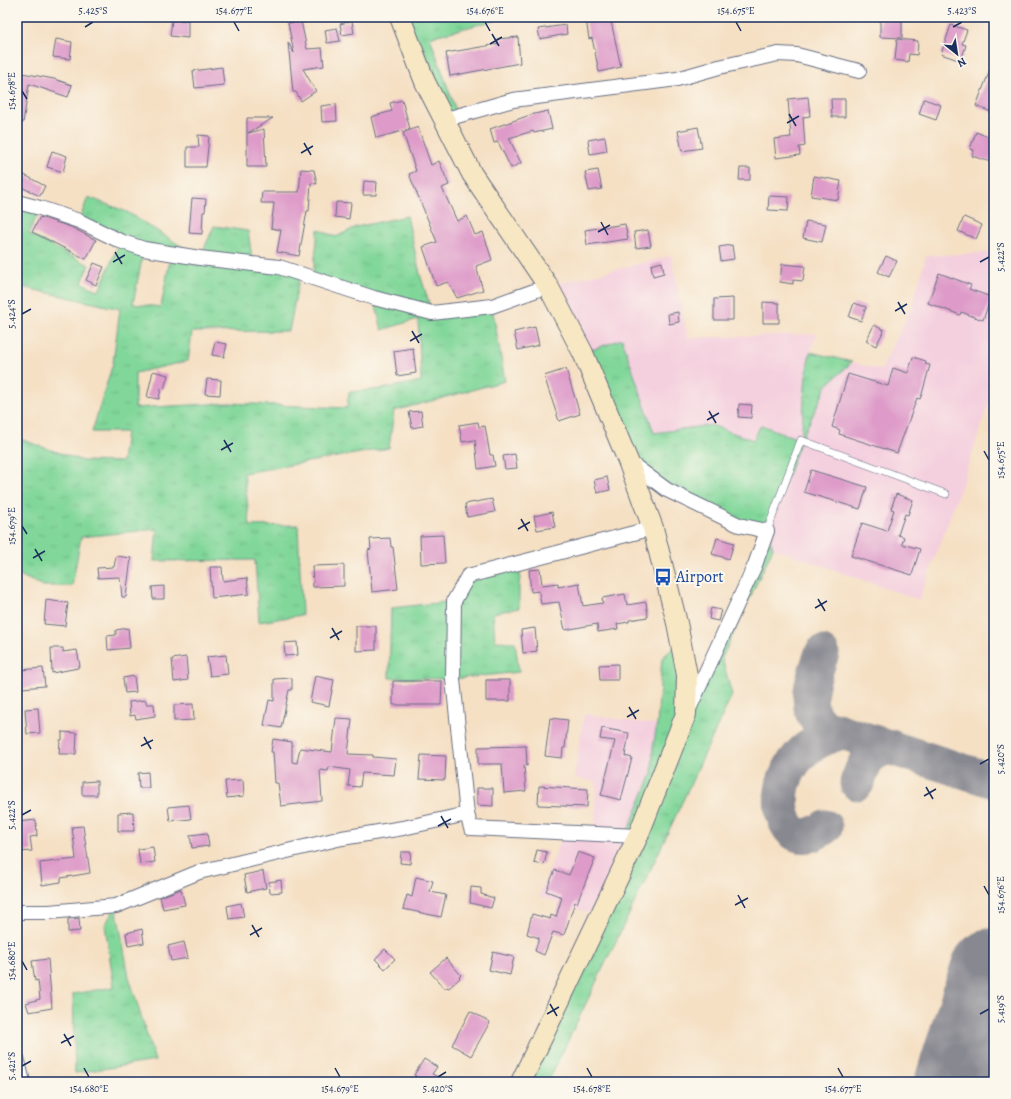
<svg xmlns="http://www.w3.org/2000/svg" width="1011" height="1099" viewBox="0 0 1011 1099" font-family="Alegreya,serif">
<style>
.built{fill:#f4cfde}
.grass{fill:url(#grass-tufts);stroke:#4e837c;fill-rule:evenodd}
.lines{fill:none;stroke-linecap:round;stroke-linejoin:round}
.taxiway{stroke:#888891;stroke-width:35}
.runway{stroke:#888891;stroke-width:88}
.building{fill:#de9bc9}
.service-casing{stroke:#676d82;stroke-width:8}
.minor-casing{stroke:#676d82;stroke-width:16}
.secondary-casing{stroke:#676d82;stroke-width:22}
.service{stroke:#fff;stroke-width:7}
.minor{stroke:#fff;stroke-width:14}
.secondary{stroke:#f7e8c3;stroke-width:20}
.ticks{fill:none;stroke:#1b2f5e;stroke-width:1.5}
.labels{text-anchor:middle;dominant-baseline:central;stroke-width:4;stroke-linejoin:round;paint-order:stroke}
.transit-label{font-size:16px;fill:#164399;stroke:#fbf7ec;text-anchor:start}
.neatline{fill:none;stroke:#1b2f5e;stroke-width:1.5}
.ticks-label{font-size:10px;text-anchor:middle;fill:#1b2f5e}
</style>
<defs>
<pattern id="grass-tufts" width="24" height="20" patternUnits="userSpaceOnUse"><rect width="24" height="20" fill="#81d79a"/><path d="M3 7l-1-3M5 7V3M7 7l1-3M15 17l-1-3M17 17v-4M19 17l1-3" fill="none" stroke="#6fb987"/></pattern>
</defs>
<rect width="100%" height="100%" fill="#fbf7ec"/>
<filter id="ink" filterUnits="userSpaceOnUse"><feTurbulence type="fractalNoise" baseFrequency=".025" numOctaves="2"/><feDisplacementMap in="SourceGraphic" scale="8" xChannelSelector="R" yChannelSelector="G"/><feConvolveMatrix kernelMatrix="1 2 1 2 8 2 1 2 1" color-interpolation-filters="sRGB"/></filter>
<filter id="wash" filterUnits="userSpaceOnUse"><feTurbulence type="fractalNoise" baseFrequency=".012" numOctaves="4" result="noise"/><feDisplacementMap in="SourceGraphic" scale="16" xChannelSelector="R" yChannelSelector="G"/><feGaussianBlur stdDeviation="0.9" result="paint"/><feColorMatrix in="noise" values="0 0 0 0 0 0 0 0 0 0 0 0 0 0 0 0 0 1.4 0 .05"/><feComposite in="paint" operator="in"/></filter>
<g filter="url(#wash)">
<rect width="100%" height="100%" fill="#f5e0c4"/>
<g class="built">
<path d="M 994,252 L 994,386 L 962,484 L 919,600 L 773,548 L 767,531 L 753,440 L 711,425 L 654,433 L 622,339 L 583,353 L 548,286 L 671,256 L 688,338 L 817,334 L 810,352 L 806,375 L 801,439 L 827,384 L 852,362 L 881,370 L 912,306 L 926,256 Z"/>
<path d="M 584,714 L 657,725 L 653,747 L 652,774 L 638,836 L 600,917 L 539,896 L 564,832 L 595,833 L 596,782 L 574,778 Z"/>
</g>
<g class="grass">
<path d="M 400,17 L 508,17 L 430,37 L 457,114 L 443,120 Z"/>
<path d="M 88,197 L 127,212 L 200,258 L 214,226 L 248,231 L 253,265 L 300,274 L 289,331 L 192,332 L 188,361 L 135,373 L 135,408 L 228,403 L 347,408 L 349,392 L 382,389 L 421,381 L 418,319 L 382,330 L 374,298 L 313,277 L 318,229 L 336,237 L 356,227 L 407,216 L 420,274 L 432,313 L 492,306 L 505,381 L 394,411 L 389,448 L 244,473 L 250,526 L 298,525 L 302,615 L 259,622 L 255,560 L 154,561 L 157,529 L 81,537 L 72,586 L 43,586 L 17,574 L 17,438 L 83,461 L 122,462 L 126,432 L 92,432 L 113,363 L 120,309 L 17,286 L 17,202 L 40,208 L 29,234 L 89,265 L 82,283 L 99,291 L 120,241 L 79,221 ZM 144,249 L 171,254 L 161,307 L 133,304 Z"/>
<path d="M 622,339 L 654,433 L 711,425 L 753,440 L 761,425 L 801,440 L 806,375 L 810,352 L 852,362 L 827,385 L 801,440 L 767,531 L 773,548 L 722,658 L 732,695 L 657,856 L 548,1082 L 521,1082 L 638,837 L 626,835 L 652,774 L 653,747 L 657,725 L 662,658 L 681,641 L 686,713 L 767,531 L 739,525 L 628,461 L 583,353 Z"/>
<path d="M 522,562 L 519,585 L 519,608 L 493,613 L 495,641 L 515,642 L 519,672 L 453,679 L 389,678 L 391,608 L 454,601 L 468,576 Z"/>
<path d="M 116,906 L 129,977 L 155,1061 L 75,1073 L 73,994 L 114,987 L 105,925 Z"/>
</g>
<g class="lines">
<g class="taxiway">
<path d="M 822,653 C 815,673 800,707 821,724 C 826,728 836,729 842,732"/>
<path d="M 857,783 C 865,761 867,753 891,747"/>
<path d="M 825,827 C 791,853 776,815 783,785 C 786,775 792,764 799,756 C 810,743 827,737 842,732 L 994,781"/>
</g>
<path class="runway" d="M 959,1082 L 994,972"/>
</g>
<g id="blocks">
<g class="building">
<path d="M 599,17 L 610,17 L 621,67 L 599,72 L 592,38 L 589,39 L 586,19 Z"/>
<path d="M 885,17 L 902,17 L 902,38 L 880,37 L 880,19 L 885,19 Z"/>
<path d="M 172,20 L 188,20 L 188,38 L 170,36 Z"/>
<path d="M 301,21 L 307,49 L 322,48 L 324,66 L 303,69 L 316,91 L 301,101 L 296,92 L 293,92 L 288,42 L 294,53 L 288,23 Z"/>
<path d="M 352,21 L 354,33 L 342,35 L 340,24 Z"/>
<path d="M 566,25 L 567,34 L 540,39 L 538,29 Z"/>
<path d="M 951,25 L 967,30 L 962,44 L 966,45 L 961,61 L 941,54 Z"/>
<path d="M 337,28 L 340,41 L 327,43 L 325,30 Z"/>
<path d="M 518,37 L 520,63 L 450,76 L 446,53 L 498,44 L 497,39 Z"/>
<path d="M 56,39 L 72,42 L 70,59 L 53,57 Z"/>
<path d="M 897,39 L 918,41 L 917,55 L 909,54 L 908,62 L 895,60 Z"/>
<path d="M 993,62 L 994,62 L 994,113 L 976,106 Z"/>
<path d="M 222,67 L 224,85 L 195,88 L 193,71 Z"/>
<path d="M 17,72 L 54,79 L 72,85 L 68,97 L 29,84 L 23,123 L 17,122 Z"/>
<path d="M 808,97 L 810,116 L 803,117 L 805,146 L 799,147 L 800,155 L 776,158 L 774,139 L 791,137 L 788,99 Z"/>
<path d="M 831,99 L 845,99 L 845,117 L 832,117 Z"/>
<path d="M 924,99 L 941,105 L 936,120 L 919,114 Z"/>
<path d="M 402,100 L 410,129 L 376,138 L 371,117 L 392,111 L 390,103 Z"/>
<path d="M 336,104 L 337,121 L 322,122 L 321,106 Z"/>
<path d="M 548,111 L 552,129 L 534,133 L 533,131 L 509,138 L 521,163 L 511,168 L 498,142 L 494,143 L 490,129 L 530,115 Z"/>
<path d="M 247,118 L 273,118 L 248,133 L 264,129 L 266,167 L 247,167 Z"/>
<path d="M 418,127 L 431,165 L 439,161 L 449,185 L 442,188 L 457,221 L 467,216 L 475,235 L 483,232 L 492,260 L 476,266 L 483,290 L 457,298 L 448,282 L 436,286 L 423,247 L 437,242 L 409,174 L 416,171 L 403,133 Z"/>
<path d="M 698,127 L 702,148 L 682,151 L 678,131 Z"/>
<path d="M 976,132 L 994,139 L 994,163 L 972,156 L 974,150 L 970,149 Z"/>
<path d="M 198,135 L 209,136 L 206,167 L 187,167 L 187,147 L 199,147 Z"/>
<path d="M 605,137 L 607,151 L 590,154 L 588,140 Z"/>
<path d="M 52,151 L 67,156 L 63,172 L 47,167 Z"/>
<path d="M 740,168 L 750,168 L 750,180 L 739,180 Z"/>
<path d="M 301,169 L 314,170 L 317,184 L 311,183 L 309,211 L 307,211 L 299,256 L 277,252 L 281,230 L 271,228 L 274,203 L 261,203 L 262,192 L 299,192 Z"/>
<path d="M 598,170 L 602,189 L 589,191 L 585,172 Z"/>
<path d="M 17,171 L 45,186 L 40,196 L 17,185 Z"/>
<path d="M 814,176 L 841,181 L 838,200 L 811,196 Z"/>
<path d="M 364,181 L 377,182 L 376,195 L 363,195 Z"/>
<path d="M 769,196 L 789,197 L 788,211 L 768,210 Z"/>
<path d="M 192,198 L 206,199 L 205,212 L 203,212 L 202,234 L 189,233 Z"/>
<path d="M 336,202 L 351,203 L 349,219 L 335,217 Z"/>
<path d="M 40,217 L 71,227 L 96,240 L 86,259 L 32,232 Z"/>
<path d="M 964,217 L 982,225 L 976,239 L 958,231 Z"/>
<path d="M 806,221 L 826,224 L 822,242 L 803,238 Z"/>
<path d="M 625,224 L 628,239 L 587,245 L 585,230 Z"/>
<path d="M 648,230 L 651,246 L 636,248 L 634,232 Z"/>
<path d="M 732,245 L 734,259 L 721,261 L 719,247 Z"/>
<path d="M 886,256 L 897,261 L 889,277 L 878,272 Z"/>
<path d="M 662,262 L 664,273 L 653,276 L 651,265 Z"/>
<path d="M 94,263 L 104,267 L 96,285 L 86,280 Z"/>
<path d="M 782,264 L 805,266 L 803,281 L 793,280 L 793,284 L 780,282 Z"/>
<path d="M 939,273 L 971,285 L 969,289 L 991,297 L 983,320 L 961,312 L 960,315 L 928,303 Z"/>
<path d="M 733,298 L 733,320 L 714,320 L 714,299 Z"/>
<path d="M 763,302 L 779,303 L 779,323 L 763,323 Z"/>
<path d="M 854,303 L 866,307 L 861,321 L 849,317 Z"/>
<path d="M 678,312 L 679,322 L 669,324 L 668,314 Z"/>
<path d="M 874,325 L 884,330 L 876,346 L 866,341 Z"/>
<path d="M 535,327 L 539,345 L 518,350 L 514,332 Z"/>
<path d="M 215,342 L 227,344 L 224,357 L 212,355 Z"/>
<path d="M 413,348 L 416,373 L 397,376 L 394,351 Z"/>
<path d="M 913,357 L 926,361 L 925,364 L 930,365 L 922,394 L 920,399 L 917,398 L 897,453 L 839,434 L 840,430 L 832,427 L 848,374 L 888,386 L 893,368 L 908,373 Z"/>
<path d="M 566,369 L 580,414 L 559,421 L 544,376 Z"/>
<path d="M 153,371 L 168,375 L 164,389 L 161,388 L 159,399 L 147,397 Z"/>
<path d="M 207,379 L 221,380 L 220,395 L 205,394 Z"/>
<path d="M 739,404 L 752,405 L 751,418 L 738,417 Z"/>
<path d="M 421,411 L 423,426 L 412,428 L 409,412 Z"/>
<path d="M 478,422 L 479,427 L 485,426 L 490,455 L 493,455 L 495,466 L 478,469 L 475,440 L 462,442 L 459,425 Z"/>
<path d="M 515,454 L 517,468 L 505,469 L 503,456 Z"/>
<path d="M 811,470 L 867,487 L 860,509 L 804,492 Z"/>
<path d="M 607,477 L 610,490 L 597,493 L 594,480 Z"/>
<path d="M 896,494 L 913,500 L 908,515 L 905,514 L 898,535 L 904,537 L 902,544 L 920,549 L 912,575 L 851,556 L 862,523 L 887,531 L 894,510 L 891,509 Z"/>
<path d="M 492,499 L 495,512 L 467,517 L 465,504 Z"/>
<path d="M 552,512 L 555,527 L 537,530 L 534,516 Z"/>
<path d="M 443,535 L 445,563 L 421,564 L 420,536 Z"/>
<path d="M 390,538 L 391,547 L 393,547 L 398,589 L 372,592 L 368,550 L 371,549 L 370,539 Z"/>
<path d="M 717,538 L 734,543 L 729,559 L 712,554 Z"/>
<path d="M 116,556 L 131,558 L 126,597 L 122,597 L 120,577 L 98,578 L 97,568 L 114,567 Z"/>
<path d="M 344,565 L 344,586 L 313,587 L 312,566 Z"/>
<path d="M 210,567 L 222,567 L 223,581 L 247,578 L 249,594 L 212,598 Z"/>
<path d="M 540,569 L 542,585 L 558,583 L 558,587 L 579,583 L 583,606 L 603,603 L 602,598 L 625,594 L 627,605 L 646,602 L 648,617 L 629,620 L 629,622 L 617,624 L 618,629 L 598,632 L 597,624 L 565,630 L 559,602 L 541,604 L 539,591 L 531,592 L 529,570 Z"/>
<path d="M 164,586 L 164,599 L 153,599 L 152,587 Z"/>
<path d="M 46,600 L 68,603 L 65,626 L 44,624 Z"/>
<path d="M 711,608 L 721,610 L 718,621 L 709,619 Z"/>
<path d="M 356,626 L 376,626 L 376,650 L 356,651 Z"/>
<path d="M 128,628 L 130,648 L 108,650 L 107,636 L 116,635 L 116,630 Z"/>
<path d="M 535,628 L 537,651 L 523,653 L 521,630 Z"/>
<path d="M 297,642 L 298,655 L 285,656 L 284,643 Z"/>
<path d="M 51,648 L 63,648 L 63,652 L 77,650 L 80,666 L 78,666 L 78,668 L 52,673 Z"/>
<path d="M 226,655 L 228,674 L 210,676 L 207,657 Z"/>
<path d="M 186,657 L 188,680 L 174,682 L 172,659 Z"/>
<path d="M 618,664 L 618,680 L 600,680 L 599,665 Z"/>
<path d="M 43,668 L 45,686 L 22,688 L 20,670 Z"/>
<path d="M 134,676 L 136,692 L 125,693 L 123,678 Z"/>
<path d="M 315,676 L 334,680 L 329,706 L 310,702 Z"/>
<path d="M 292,678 L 292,690 L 289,690 L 281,728 L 264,725 L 269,700 L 274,701 L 274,679 Z"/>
<rect x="486" y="680" width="24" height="21"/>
<path d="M 393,681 L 442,681 L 441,705 L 393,705 Z"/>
<path d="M 146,700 L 146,704 L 154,704 L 155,716 L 136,719 L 135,715 L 130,716 L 129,702 Z"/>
<path d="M 193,704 L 194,720 L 174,721 L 174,705 Z"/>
<path d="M 38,708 L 40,733 L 27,734 L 25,709 Z"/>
<path d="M 336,718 L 352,719 L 348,754 L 373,755 L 373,757 L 396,759 L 394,775 L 362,773 L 360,787 L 348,786 L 350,770 L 329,767 L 328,771 L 320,770 L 322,801 L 281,806 L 278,783 L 275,783 L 273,752 L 271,752 L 273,739 L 292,742 L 292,762 L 297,763 L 300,748 L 332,752 Z"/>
<path d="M 550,718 L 568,720 L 565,748 L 563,748 L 562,758 L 545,756 Z"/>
<path d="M 602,728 L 629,733 L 625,756 L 632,758 L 621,800 L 601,795 L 615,741 L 600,739 Z"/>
<path d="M 62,732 L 77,733 L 76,754 L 59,754 L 60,740 L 62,740 Z"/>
<path d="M 526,746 L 527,766 L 524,765 L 526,791 L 504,793 L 502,764 L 478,764 L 478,747 Z"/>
<path d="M 421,755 L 446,756 L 445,780 L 419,779 Z"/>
<path d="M 148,772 L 149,788 L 139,788 L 138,773 Z"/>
<path d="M 243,780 L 244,796 L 227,798 L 225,781 Z"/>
<path d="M 97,781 L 97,795 L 82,795 L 82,782 Z"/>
<path d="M 539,786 L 588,789 L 587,807 L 538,805 Z"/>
<path d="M 477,788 L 493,788 L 493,806 L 477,805 Z"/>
<path d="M 189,805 L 191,819 L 170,821 L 168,807 Z"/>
<path d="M 133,812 L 134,831 L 118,831 L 118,813 Z"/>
<path d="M 36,820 L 37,836 L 30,837 L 32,851 L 20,852 L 18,822 Z"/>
<path d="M 83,826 L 90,873 L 61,878 L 61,882 L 42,885 L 40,863 L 76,859 L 72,827 Z"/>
<path d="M 207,833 L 209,846 L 192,848 L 190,835 Z"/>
<path d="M 153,847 L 155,862 L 140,864 L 138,849 Z"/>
<path d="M 537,850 L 547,852 L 544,865 L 534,863 Z"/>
<path d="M 401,852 L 411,852 L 410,864 L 400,863 Z"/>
<path d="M 578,852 L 595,858 L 577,903 L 575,902 L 564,935 L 553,932 L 544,955 L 535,951 L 539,938 L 527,934 L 532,914 L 550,919 L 551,915 L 556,917 L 562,897 L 546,891 L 555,870 L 569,875 Z"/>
<path d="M 263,871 L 266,888 L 247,892 L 244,875 Z"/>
<path d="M 416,877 L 433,881 L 430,892 L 446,895 L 441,917 L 403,909 L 407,895 L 412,897 Z"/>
<path d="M 281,880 L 282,892 L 270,893 L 269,882 Z"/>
<path d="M 471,887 L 481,888 L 481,894 L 494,898 L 491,908 L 470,903 Z"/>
<path d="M 181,889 L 185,905 L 163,909 L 160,897 Z"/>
<path d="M 241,903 L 244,917 L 229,919 L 227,906 Z"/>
<path d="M 79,918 L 80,931 L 68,932 L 68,919 Z"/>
<path d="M 142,929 L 144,943 L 128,946 L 126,933 Z"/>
<path d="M 184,942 L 188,958 L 171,961 L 168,946 Z"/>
<path d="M 385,949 L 395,959 L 385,969 L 375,959 Z"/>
<path d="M 493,952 L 514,957 L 510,975 L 489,970 Z"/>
<path d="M 446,958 L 461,975 L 459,977 L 460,978 L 449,988 L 447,987 L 445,989 L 430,972 Z"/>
<path d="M 48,959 L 52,1008 L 29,1012 L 26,1003 L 40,999 L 38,980 L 35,981 L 32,961 Z"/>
<path d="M 470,1011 L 490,1022 L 471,1056 L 452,1045 Z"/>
<path d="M 424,1059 L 437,1067 L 432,1074 L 449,1082 L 412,1082 L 416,1076 L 414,1075 Z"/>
</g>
</g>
</g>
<g filter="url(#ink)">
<use href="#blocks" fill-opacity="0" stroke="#676d82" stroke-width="1"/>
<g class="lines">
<g class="service-casing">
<path id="service" d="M 767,531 L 801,440 L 946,494"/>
</g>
<g class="minor-casing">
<g id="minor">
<path d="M 443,120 L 513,100 L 677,79 L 719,67 L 778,54 L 797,55 L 859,71"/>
<path d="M 17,202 L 40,208 L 79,221 L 120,241 L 144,249 L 200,258 L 279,267 L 374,298 L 432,313 L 492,306 L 548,286"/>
<path d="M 628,461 L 667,490 L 739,525 L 767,531 L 755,565 L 689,709"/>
<path d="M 467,814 L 453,679 L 454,601 L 468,576 L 653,528"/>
<path d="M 17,912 L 49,912 L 116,906 L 199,872 L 342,838 L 403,828 L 467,814 L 471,828 L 638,836"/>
<path d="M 17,1058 L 23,1082"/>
</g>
</g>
<g class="secondary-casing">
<path id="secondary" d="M 400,17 L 425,82 L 472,174 L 548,286 L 583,353 L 628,461 L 653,528 L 677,623 L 687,675 L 686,714 L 638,836 L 521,1082"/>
</g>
<use href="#service" class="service"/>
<use href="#minor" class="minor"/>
<use href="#secondary" class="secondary"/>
</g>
</g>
<path class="ticks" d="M 234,22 L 239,31M 485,22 L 490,31M 736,22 L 741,31M 85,27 L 93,22M 953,27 L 962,22M 492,34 L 499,46M 490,44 L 502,37M 22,91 L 27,99M 789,114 L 796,126M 787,123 L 799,116M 304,143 L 311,155M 301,153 L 313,146M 601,222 L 608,235M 598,232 L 610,225M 115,252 L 122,264M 113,262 L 125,255M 980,262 L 989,257M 898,302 L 905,314M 895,311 L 907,304M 22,314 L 31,309M 412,331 L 419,343M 410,341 L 422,334M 709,411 L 716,423M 707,420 L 719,413M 224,440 L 231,452M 221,450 L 233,443M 984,451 L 989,460M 521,519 L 528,531M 22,526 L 27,534M 518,529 L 530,522M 35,549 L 42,561M 33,558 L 45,551M 818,599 L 825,611M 815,608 L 827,601M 332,628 L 339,640M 330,638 L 342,631M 629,707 L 636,719M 627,717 L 639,710M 144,737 L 151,749M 141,746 L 153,740M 980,764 L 989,759M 926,787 L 933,799M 924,796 L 936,789M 22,815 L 31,810M 441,816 L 448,828M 438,826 L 451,819M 984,886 L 989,895M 738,895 L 745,908M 735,905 L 748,898M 252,925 L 259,937M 250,935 L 262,928M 22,961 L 27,970M 550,1004 L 557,1016M 547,1014 L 559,1007M 980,1014 L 989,1009M 64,1034 L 71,1046M 61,1043 L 74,1036M 22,1066 L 31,1061M 84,1068 L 89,1077M 335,1068 L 340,1077M 587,1068 L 592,1077M 838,1068 L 843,1077M 438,1077 L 446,1072"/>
<defs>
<g id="bus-bare" transform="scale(1.38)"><path d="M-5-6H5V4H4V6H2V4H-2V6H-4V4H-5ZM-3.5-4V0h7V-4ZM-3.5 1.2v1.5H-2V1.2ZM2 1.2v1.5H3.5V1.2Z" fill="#1a4fb4" stroke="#fbf7ec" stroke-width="2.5" paint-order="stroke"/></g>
</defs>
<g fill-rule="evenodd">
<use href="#bus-bare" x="663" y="577"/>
</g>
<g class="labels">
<g class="transit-label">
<text x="676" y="577">Airport</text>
</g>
</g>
<rect width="1011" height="1099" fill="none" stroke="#fbf7ec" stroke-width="44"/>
<g transform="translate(957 54) rotate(150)" stroke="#fbf7ec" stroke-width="3" paint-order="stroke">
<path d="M0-3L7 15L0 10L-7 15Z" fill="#1b2f5e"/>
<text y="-6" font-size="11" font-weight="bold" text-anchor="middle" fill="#1b2f5e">N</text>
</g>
<rect x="22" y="22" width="967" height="1055" class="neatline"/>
<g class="ticks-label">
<text x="93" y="14">5.425°S</text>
<text x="234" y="14">154.677°E</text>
<text x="485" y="14">154.676°E</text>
<text x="736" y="14">154.675°E</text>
<text x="962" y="14">5.423°S</text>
<text transform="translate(11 91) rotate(-90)" y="4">154.678°E</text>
<text transform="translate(1000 257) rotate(-90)" y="4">5.422°S</text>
<text transform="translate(11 314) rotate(-90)" y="4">5.424°S</text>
<text transform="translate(1000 460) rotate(-90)" y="4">154.675°E</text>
<text transform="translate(11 526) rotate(-90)" y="4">154.679°E</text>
<text transform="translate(1000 759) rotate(-90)" y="4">5.420°S</text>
<text transform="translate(11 815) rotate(-90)" y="4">5.422°S</text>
<text transform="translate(1000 895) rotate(-90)" y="4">154.676°E</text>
<text transform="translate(11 961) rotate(-90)" y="4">154.680°E</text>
<text transform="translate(1000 1009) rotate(-90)" y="4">5.419°S</text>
<text transform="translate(11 1066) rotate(-90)" y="4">5.421°S</text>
<text x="89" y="1092">154.680°E</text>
<text x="340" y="1092">154.679°E</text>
<text x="438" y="1092">5.420°S</text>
<text x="592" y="1092">154.678°E</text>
<text x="843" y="1092">154.677°E</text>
</g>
</svg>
